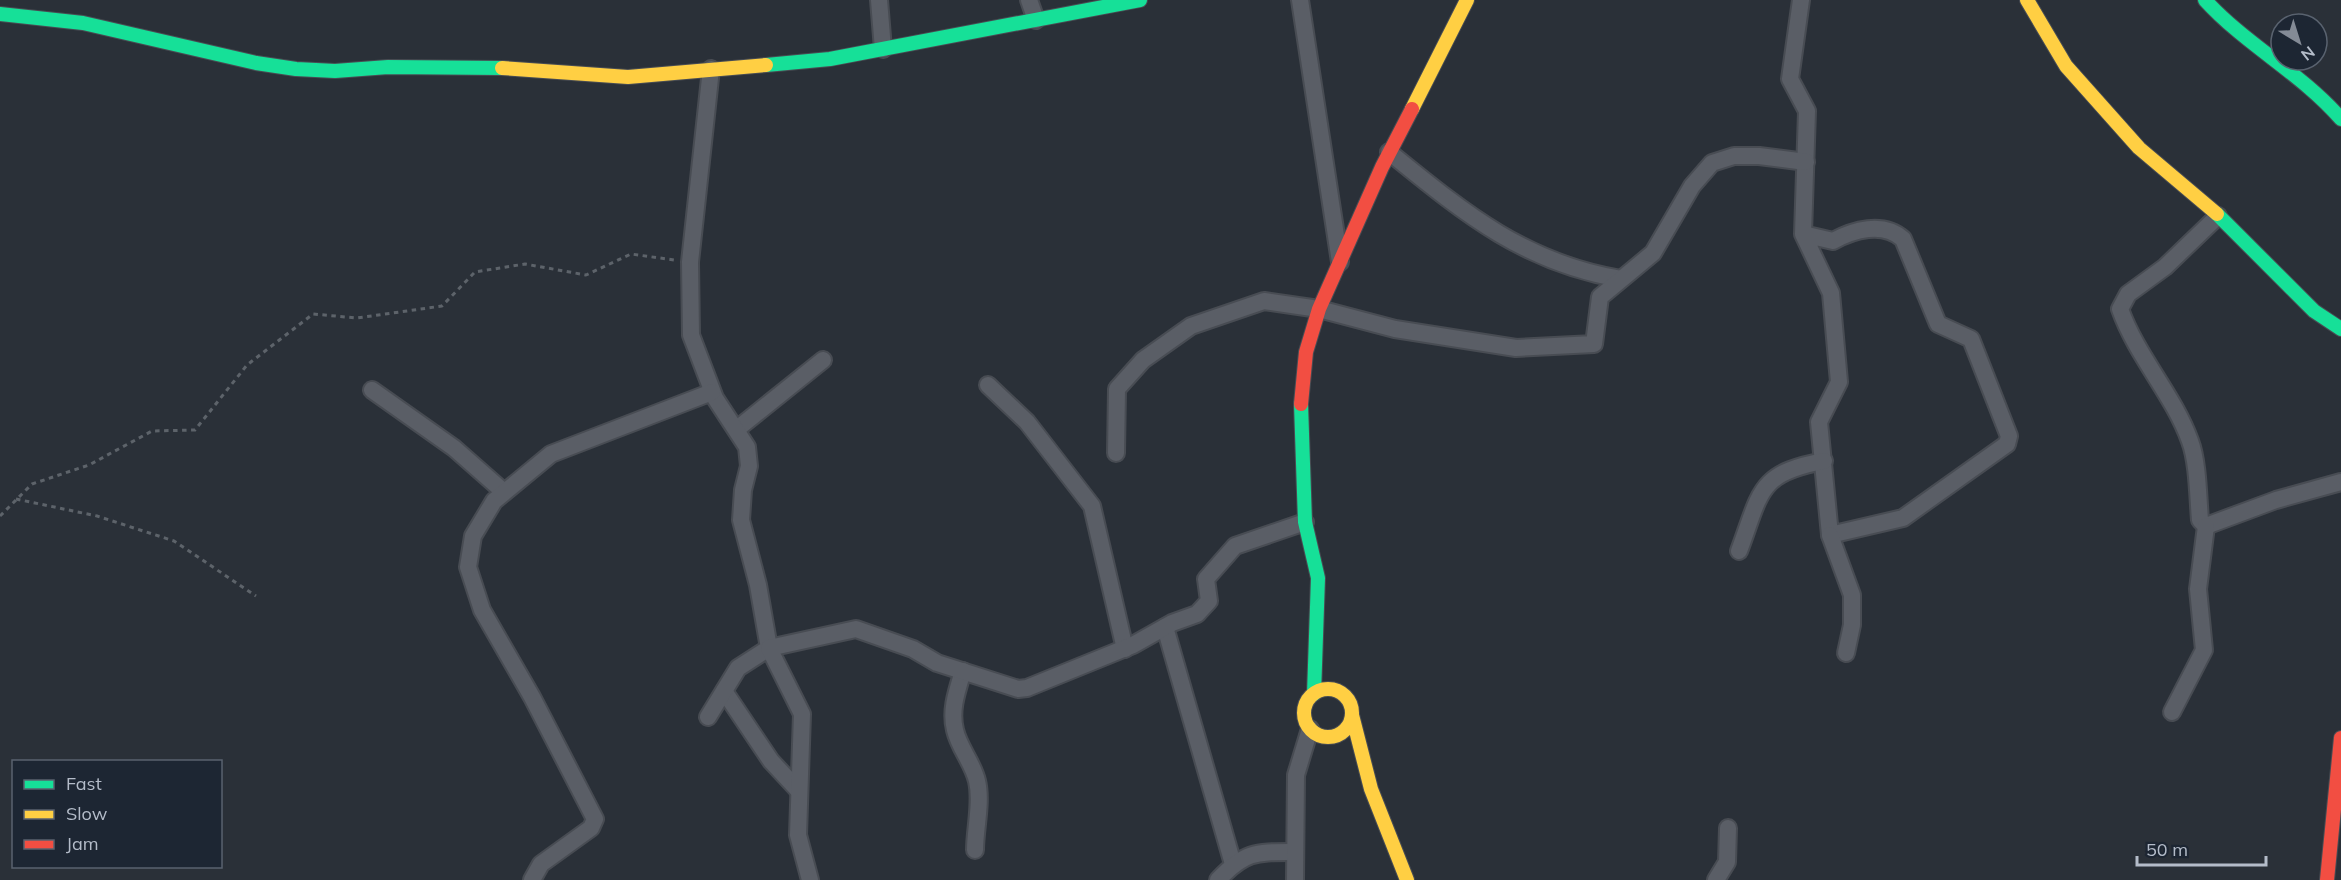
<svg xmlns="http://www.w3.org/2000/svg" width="2341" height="880" viewBox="0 0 2341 880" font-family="Mulish,sans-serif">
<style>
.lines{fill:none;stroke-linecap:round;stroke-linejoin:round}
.street-casing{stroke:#484c53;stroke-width:20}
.fast-casing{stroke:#484c53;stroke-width:16}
.slow-casing{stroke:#484c53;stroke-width:16}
.jam-casing{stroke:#484c53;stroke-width:16}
.path{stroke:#5d636a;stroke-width:3;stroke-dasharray:4.5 4.5;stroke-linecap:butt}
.street{stroke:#5a5e66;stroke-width:16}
.fast{stroke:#16e098;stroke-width:14}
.slow{stroke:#ffcf43;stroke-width:14}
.jam{stroke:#f24e42;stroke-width:14}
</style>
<rect width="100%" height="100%" fill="#2a3038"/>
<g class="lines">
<g class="street-casing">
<g id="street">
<path d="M 879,0 L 883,49"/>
<path d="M 1029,0 L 1036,20"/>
<path d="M 1300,0 L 1340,262"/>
<path d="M 1801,0 L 1790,79 L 1807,111 L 1803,234 L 1831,293 L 1839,382 L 1819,422 L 1830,535 L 1903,518 L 2007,444 L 2009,436 L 1971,339 L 1938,324 L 1903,239 C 1883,221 1853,230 1833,241 L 1803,234"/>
<path d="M 1389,152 C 1463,212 1524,263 1621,279"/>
<path d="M 2218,216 L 2165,267 L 2128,294 L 2120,309 C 2137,357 2173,394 2190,441 C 2198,462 2198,497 2200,520 L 2206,526 L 2276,500 L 2341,482"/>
<path d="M 988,385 L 1027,422 L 1092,506 L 1125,649"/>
<path d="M 372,390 L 454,448 L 504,492"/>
<path d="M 737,429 L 823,360"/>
<path d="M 1116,453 L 1117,389 L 1143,360 L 1191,326 L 1264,301 L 1319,309 L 1395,329 L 1516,348 L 1594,344 L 1600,297 L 1653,253 L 1692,186 L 1712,163 L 1734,156 L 1759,156 L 1806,162"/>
<path d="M 1830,535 L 1852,595 L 1852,625 L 1846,653"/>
<path d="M 1739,551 C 1761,493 1757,473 1824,461"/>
<path d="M 1165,627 L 1233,864"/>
<path d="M 963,671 C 957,691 950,710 955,730 C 959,748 973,763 977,781 C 982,802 975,829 975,850"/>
<path d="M 724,691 L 771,761 L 798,790"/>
<path d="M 2172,712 L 2204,650 L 2198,589 L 2206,526"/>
<path d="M 708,717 L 738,668 L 769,648 L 758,585 L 741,520 L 743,490 L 749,466 L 747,447 L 715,398 L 691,335 L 690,262 L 711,69"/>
<path d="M 532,880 L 541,864 L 591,828 L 595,819 L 532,697 L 482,610 L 468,567 L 473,536 L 494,501 L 551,454 L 712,392"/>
<path d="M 810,880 L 798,835 L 802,714 L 769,648 L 856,629 L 913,649 L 937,663 L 1018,689 L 1027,688 L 1133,645 L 1172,623 L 1197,614 L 1209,601 L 1206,579 L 1235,546 L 1305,522"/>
<path d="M 1218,880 C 1245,851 1256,852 1294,852"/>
<path d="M 1295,880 L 1296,775 L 1310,729"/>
<path d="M 1716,880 L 1727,862 L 1728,828"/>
</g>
</g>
<g class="fast-casing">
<g id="fast">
<path d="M 2205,0 C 2246,45 2301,73 2341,119"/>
<path d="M 0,14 L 83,23 L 256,63 L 296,69 L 335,71 L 388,67 L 502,68"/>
<path d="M 766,65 L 830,59 L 1140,0"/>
<path d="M 2217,214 L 2314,311 L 2341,329"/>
<path d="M 1301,404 L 1305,522 L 1318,578 L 1314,694"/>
</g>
</g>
<g class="slow-casing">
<g id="slow">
<path d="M 2027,0 L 2066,66 L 2139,148 L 2217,214"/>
<path d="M 502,68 L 628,77 L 766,65"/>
<path d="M 1412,109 L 1467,0"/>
<circle cx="1328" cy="713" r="24"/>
<path d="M 1352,715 L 1371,789 L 1407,880"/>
</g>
</g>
<g class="jam-casing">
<g id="jam">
<path d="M 1301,404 L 1306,352 L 1319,309 L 1382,167 L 1412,109"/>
<path d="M 2327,880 L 2341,738"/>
</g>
</g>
<g class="path">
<path d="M 16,499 L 97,516 L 174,541 L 256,596"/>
<path d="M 0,516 L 32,484 L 89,465 L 152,431 L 195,430 L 247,365 L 313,314 L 357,318 L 442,306 L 475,272 L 525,264 L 586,275 L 631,254 L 674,260"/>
</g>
<use href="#street" class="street"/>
<use href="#fast" class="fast"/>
<use href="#slow" class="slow"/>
<use href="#jam" class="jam"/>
</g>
<rect x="12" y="760" width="210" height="108" fill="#1d2633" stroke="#59626f" stroke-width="1.5"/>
<rect x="24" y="780" width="30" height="9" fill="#16e098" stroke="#59626f" stroke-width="1.5"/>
<text x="66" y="790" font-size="18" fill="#b4bcc9">Fast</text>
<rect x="24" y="810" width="30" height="9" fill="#ffcf43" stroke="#59626f" stroke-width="1.5"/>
<text x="66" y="820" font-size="18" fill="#b4bcc9">Slow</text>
<rect x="24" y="840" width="30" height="9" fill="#f24e42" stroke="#59626f" stroke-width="1.5"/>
<text x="66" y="850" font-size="18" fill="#b4bcc9">Jam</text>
<g transform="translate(2299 42) rotate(142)"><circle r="28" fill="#1d2633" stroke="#59626f" stroke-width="1.5"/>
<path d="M0-4.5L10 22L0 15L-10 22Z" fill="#848b96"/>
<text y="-9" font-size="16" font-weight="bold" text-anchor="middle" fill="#b4bcc9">N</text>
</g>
<path d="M2137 856v9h129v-9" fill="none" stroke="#b4bcc9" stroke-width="3"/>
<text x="2146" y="856" font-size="18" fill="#b4bcc9" stroke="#1d2633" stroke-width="4.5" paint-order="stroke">50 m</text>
</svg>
